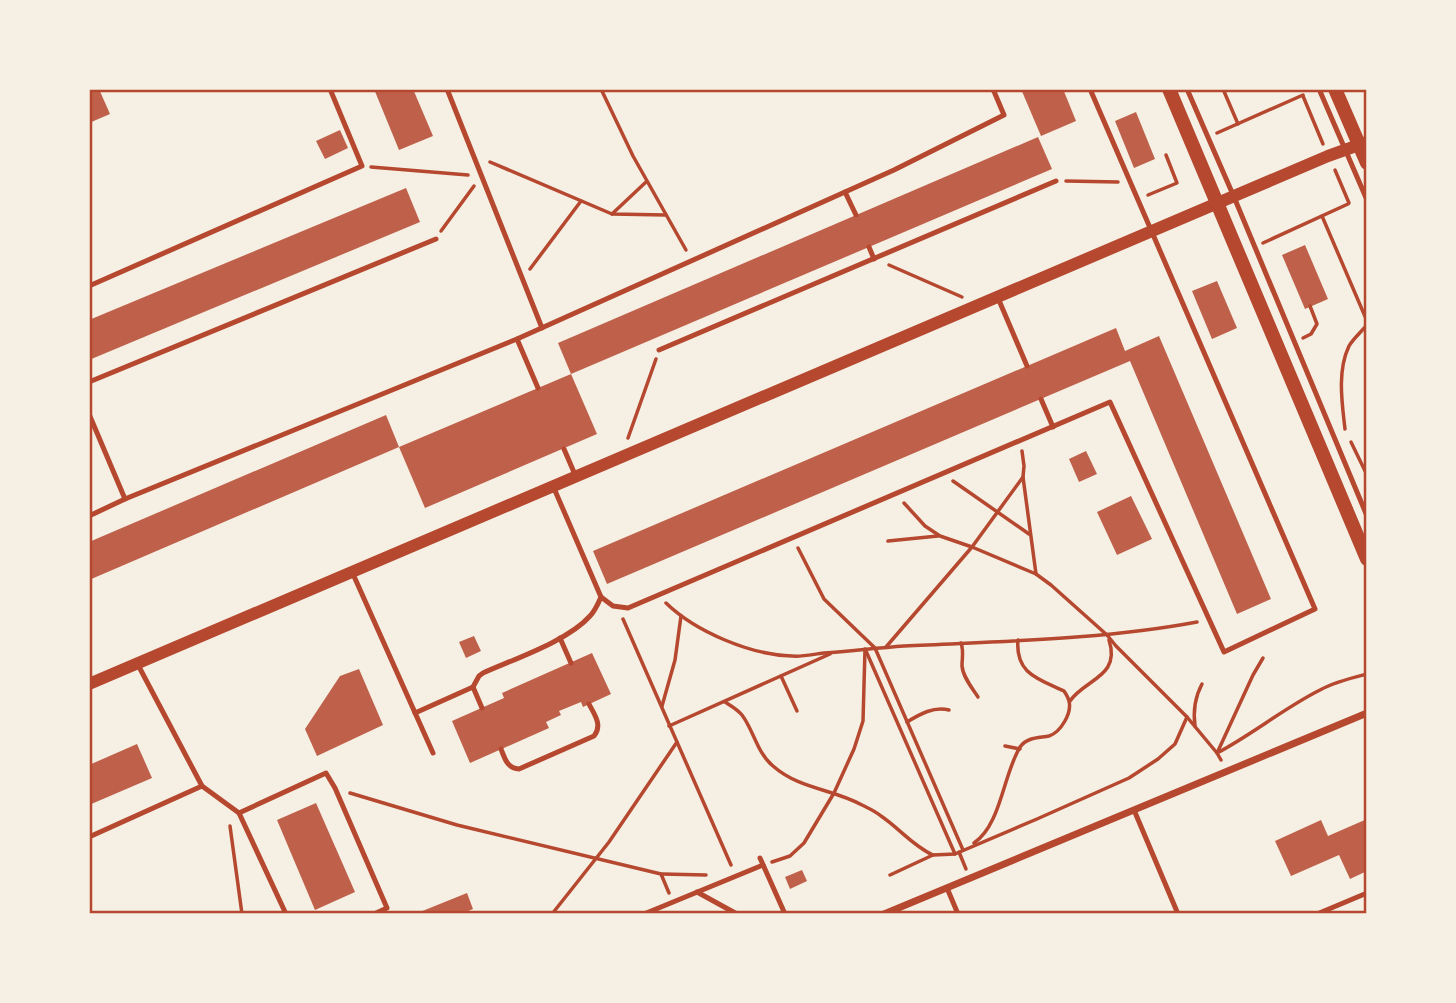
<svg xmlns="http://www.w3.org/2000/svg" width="1456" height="1003" viewBox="0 0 1456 1003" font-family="'Source Sans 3',sans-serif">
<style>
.building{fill:#bf614a}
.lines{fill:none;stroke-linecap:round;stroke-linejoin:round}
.path{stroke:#b5482f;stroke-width:3.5}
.service{stroke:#b5482f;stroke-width:5}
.minor{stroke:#b5482f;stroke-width:7}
.tertiary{stroke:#b5482f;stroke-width:12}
.secondary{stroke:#b5482f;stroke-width:14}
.neatline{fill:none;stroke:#b5482f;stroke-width:2.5}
</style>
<rect width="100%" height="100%" fill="#f6efe4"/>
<g class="building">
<path d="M 89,89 L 99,89 L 110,114 L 89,123 Z"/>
<path d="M 374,89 L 413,89 L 433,136 L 399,150 Z"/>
<path d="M 1021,89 L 1063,89 L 1076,121 L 1041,136 Z"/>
<path d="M 1136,112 L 1155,159 L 1134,168 L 1115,121 Z"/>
<path d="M 340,130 L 348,148 L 325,159 L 316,141 Z"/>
<path d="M 1038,137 L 1052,169 L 571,374 L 558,343 Z"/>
<path d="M 406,188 L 420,222 L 89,360 L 89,320 Z"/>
<path d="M 1305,245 L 1328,299 L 1305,309 L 1282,255 Z"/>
<path d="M 1217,281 L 1237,328 L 1212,339 L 1192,291 Z"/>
<path d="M 1116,328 L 1125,351 L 1159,336 L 1271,599 L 1237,614 L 1130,361 L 607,584 L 593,551 Z"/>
<path d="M 571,374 L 597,434 L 425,508 L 399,447 L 89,580 L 89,542 L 386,415 L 399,447 Z"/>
<path d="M 1086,451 L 1097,474 L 1079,482 L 1069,459 Z"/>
<path d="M 1131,496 L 1152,539 L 1117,555 L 1097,512 Z"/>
<path d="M 474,636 L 481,651 L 466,658 L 459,642 Z"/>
<path d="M 592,653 L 611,694 L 583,707 L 581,702 L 559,711 L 561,715 L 546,722 L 549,728 L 470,763 L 452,721 L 504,698 L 502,693 Z"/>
<path d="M 359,669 L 383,725 L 317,756 L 305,729 L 340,676 Z"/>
<path d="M 137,744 L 152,778 L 89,805 L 89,765 Z"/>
<path d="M 316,803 L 355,892 L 315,910 L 277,820 Z"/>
<path d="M 1367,819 L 1367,871 L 1350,879 L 1339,855 L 1291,876 L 1275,841 L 1321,820 L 1328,836 Z"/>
<path d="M 802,870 L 807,881 L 790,889 L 785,877 Z"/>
<path d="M 467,893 L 473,909 L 461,914 L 415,914 Z"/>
</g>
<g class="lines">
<g class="path">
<path d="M 601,89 L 633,156 L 686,250"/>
<path d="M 1223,89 L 1238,124"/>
<path d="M 1303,96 L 1323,144"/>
<path d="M 1217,133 L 1303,95"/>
<path d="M 490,162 L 612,214 L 666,215"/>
<path d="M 371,167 L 468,175"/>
<path d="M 1335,170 L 1349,203"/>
<path d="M 1066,181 L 1118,182"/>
<path d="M 1148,195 L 1177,183 L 1166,155"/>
<path d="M 612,214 L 646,182"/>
<path d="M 1322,216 L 1367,321"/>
<path d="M 441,231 L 474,186"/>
<path d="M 1263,243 L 1348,204"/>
<path d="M 889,265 L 962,297"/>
<path d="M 530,269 L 581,201"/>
<path d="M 1303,338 L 1311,334 L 1317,324 L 1310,306"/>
<path d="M 1345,429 C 1342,403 1337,371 1349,346 C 1353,339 1361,332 1367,325"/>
<path d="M 628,438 L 656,359"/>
<path d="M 1351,442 L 1367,475"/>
<path d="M 1022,451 L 1024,466 L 1023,477 L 1036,574"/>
<path d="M 953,481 L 1029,534"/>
<path d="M 904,503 L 925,526 L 940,536 L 972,547 L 1036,574 L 1051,585 L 1107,635 L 1116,646 L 1187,717 L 1217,753 L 1221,760"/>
<path d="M 888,541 L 938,536"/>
<path d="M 798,548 L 824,599 L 875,648 L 963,850"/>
<path d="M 666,603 C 696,632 751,655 792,656 C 803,657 814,654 824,653 C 851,651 877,648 904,646 C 1001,641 1101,640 1197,622"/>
<path d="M 623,619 L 731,865"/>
<path d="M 961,643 C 964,651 962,658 962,666 C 963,677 972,688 978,697"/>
<path d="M 886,647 L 972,547 L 1023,477"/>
<path d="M 866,651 L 955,854"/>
<path d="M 781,676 L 797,711"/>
<path d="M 1070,701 C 1085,679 1121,677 1109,640"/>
<path d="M 725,702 C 731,706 737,709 742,715 C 754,731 757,753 773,766 C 799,789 833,789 862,805 C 868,808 875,811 881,816 C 899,828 913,846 933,855"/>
<path d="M 662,706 L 675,660 L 681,616"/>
<path d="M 907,722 C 920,714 934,706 949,710"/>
<path d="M 669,726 L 830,654"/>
<path d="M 1195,726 C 1193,711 1195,697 1202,684"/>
<path d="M 1005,746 L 1020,749"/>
<path d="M 1218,751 L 1253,675 L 1263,658"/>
<path d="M 1217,753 C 1253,734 1284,708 1320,690 C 1334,682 1351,678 1367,674"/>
<path d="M 350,793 L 457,825 L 661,874 L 669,893"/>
<path d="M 230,826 L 242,914"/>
<path d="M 974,843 C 1001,825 1003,775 1020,747 C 1027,737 1039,738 1049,736 C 1061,732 1072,713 1069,701 C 1068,697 1066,694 1064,691 C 1039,679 1015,674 1018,640"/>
<path d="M 959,852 L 966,869"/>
<path d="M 772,862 L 790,856 L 804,843 L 834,793 L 854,749 L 863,721 L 865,649"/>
<path d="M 662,874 L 706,875"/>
<path d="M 890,875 L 933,855 L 955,854 L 1037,819 L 1129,778 L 1158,759 L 1175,744 L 1187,717"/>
<path d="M 552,914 L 609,842 L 677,742"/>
</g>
<g class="service">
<path d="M 447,89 L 542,328"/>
<path d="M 1187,89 L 1234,197 L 1367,516"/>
<path d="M 1319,89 L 1367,200"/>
<path d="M 845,192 L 856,215"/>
<path d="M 869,247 L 874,259"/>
<path d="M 89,286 L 362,166 L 330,89"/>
<path d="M 998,298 L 1027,366"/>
<path d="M 517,339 L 538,388"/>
<path d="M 659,350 L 1056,181"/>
<path d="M 89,382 L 436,239"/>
<path d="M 1041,399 L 1053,427"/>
<path d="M 89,414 L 125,499"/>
<path d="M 564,449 L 576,477"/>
<path d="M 553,486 L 601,597 L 613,606 L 628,608 L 1110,402 L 1224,652 L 1315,609 L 1090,89"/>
<path d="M 89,516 L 125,499 L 517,339 L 894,170 L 1004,115 L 993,89"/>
<path d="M 353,574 L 433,753"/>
<path d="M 560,638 L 571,663"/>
<path d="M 137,663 L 202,786 L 239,813 L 286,914"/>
<path d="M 473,687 L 482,708"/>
<path d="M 415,713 L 473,687 L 479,676 L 483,673 C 514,659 568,641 590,616 C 595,611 598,604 601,597"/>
<path d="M 501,749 C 505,759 507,768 519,769 L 594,736 C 603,725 594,714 589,704"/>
<path d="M 1134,810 L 1178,914"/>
<path d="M 239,813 L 326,773 L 335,788 L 387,908 L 374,914"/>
<path d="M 89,837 L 202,786"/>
<path d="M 760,858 L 785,914"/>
<path d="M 947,888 L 958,914"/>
<path d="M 697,892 L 737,914"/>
<path d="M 644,914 L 763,865"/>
<path d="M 1317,914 L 1367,893"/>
</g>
<path class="minor" d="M 884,914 L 1367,713"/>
<path class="tertiary" d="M 89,684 L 1328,156 L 1367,142"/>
<g class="secondary">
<path d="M 1169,89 L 1367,559"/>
<path d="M 1335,89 L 1367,163"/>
</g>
</g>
<rect width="1456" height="1003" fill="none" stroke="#f6efe4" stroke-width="182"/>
<rect x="91" y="91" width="1274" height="821" class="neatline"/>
</svg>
